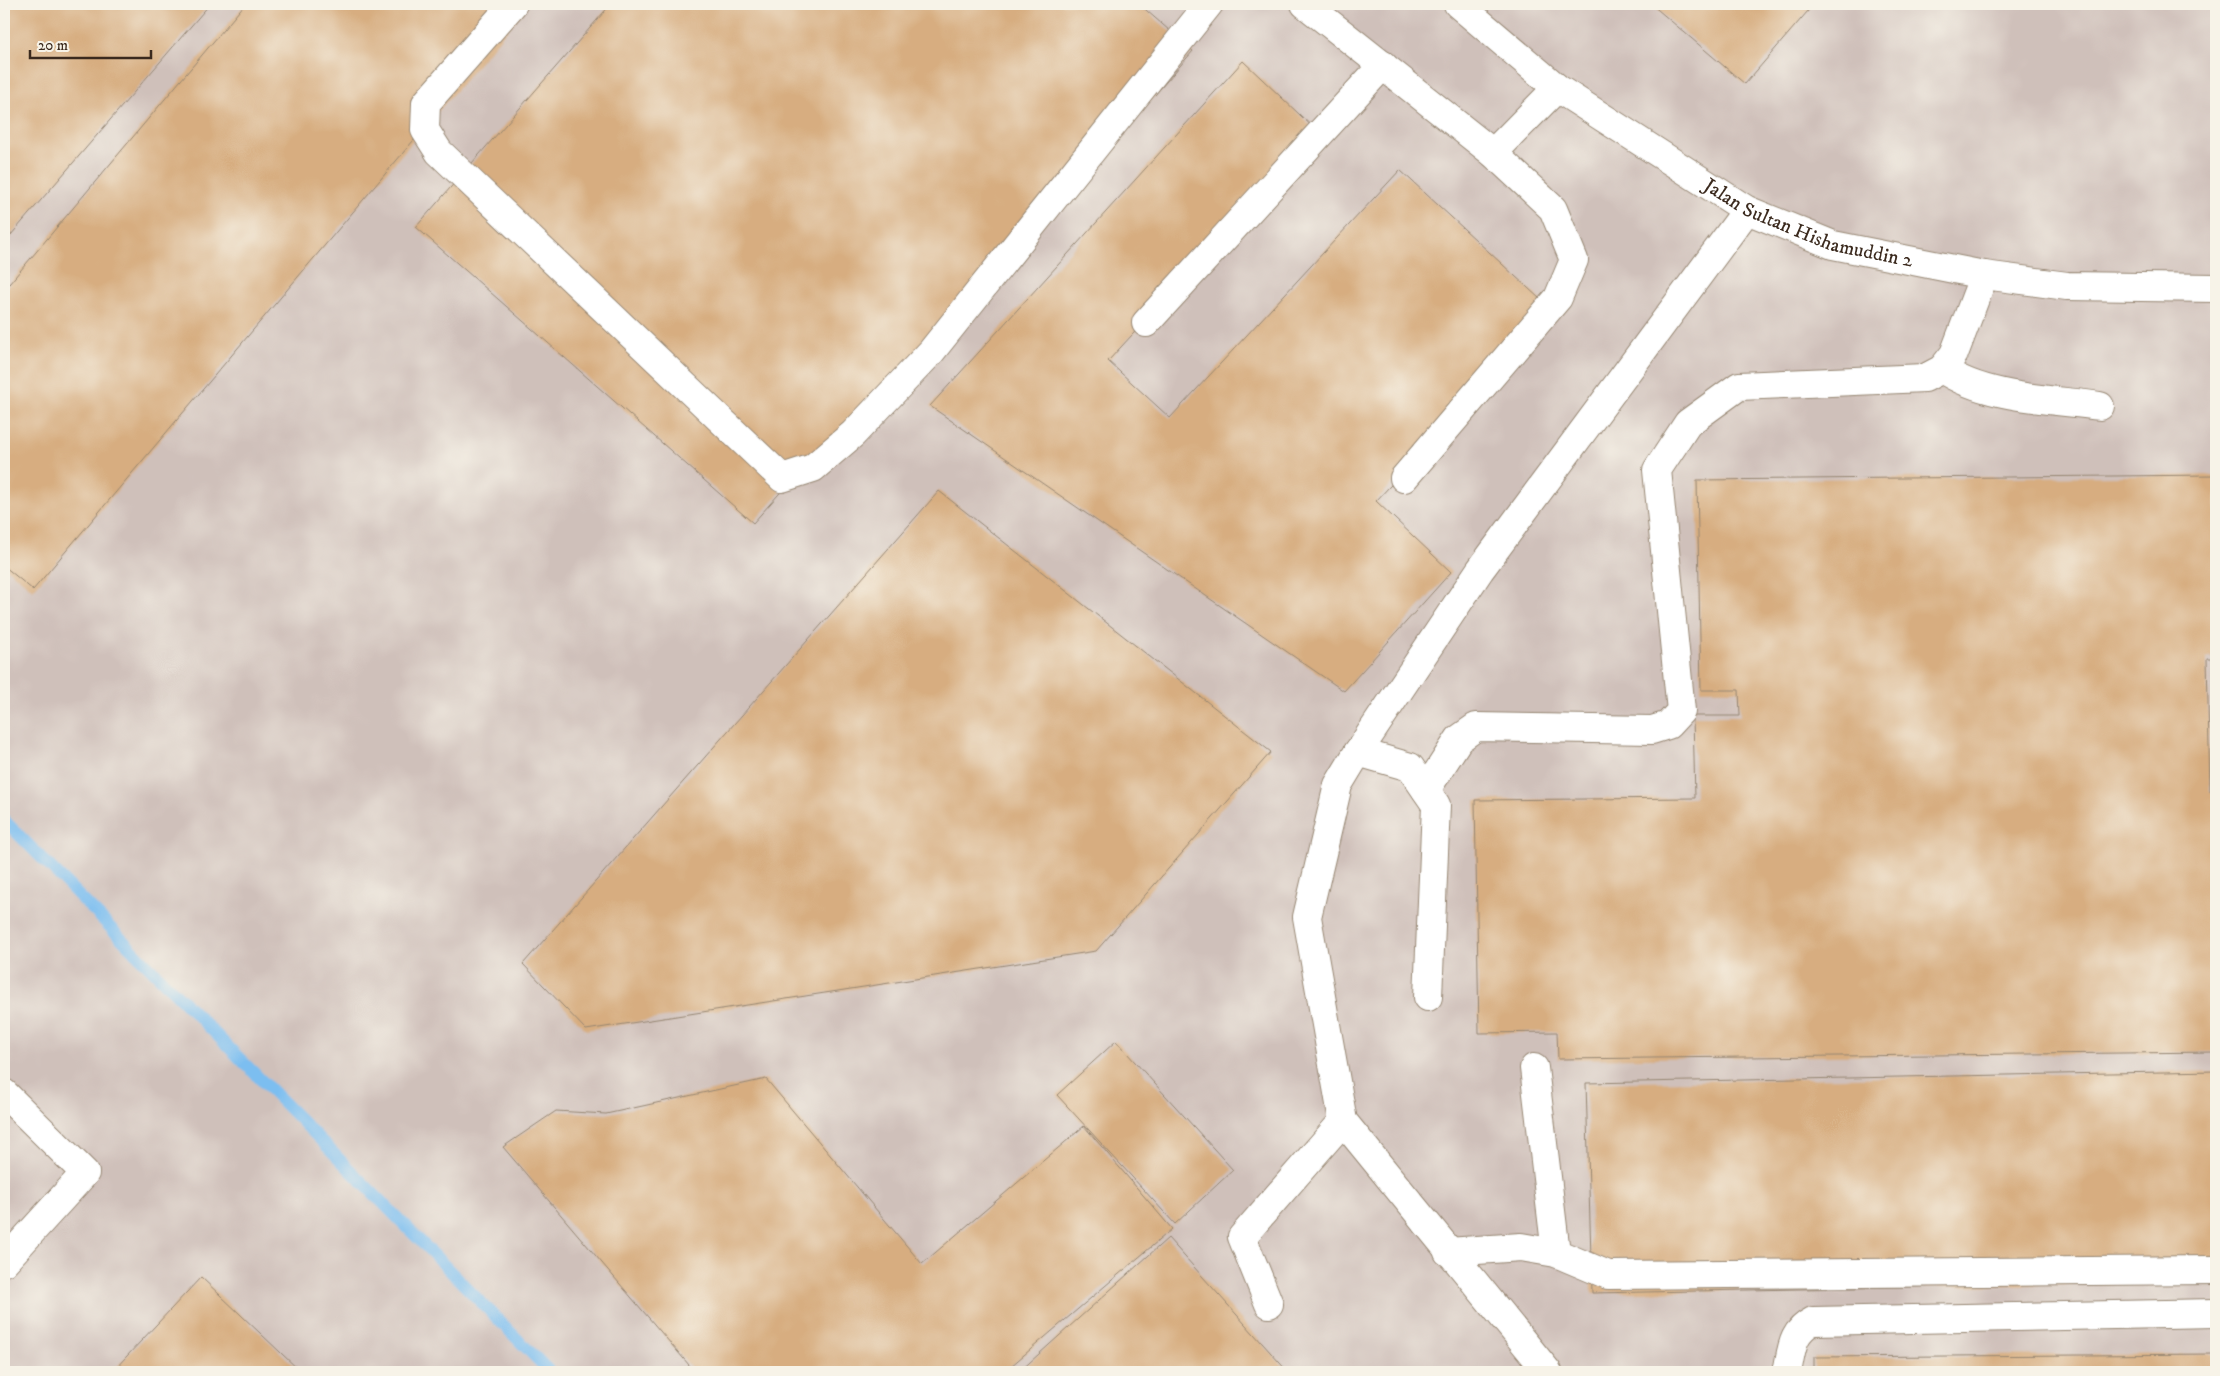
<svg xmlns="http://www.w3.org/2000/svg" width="2220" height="1376" viewBox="0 0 2220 1376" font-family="'IM FELL DW Pica',serif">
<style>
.industrial{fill:#cfc0ba}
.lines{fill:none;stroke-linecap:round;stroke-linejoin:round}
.stream{stroke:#7bbef0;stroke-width:12}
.building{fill:#d7ad80}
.minor-casing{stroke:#968672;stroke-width:30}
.minor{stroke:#fff;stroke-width:28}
.labels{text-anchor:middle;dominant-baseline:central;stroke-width:4.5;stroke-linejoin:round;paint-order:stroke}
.street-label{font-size:20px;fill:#3b2a1e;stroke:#f7f3e8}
</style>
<rect width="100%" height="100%" fill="#f7f3e8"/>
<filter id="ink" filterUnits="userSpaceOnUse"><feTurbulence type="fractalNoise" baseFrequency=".02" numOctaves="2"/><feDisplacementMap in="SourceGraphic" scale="10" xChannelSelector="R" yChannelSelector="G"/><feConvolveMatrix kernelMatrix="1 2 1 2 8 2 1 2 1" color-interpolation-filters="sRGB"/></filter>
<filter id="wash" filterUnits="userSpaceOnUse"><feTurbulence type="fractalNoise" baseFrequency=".0096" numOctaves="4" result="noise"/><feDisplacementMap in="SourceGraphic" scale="20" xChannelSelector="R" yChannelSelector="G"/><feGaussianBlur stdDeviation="1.12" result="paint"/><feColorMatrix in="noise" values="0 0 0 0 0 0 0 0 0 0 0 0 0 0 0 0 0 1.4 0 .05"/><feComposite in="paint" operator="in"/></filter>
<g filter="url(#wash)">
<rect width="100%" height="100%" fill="#f1e2c6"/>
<rect class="industrial" x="4" y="4" width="2212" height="1368"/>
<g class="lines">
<path class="stream" d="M 4,820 L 550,1372"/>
</g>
<g id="blocks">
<g class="building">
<path d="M 4,4 L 210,4 L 4,243 Z"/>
<path d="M 245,4 L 529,4 L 33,590 L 4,566 L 4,290 Z"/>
<path d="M 611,4 L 1139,4 L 1193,51 L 828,471 L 812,457 L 753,523 L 416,227 Z"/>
<path d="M 1651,4 L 1814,4 L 1745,84 Z"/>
<path d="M 1243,61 L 1319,133 L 1108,361 L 1170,418 L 1400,170 L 1553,311 L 1376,501 L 1451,572 L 1344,691 L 930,406 Z"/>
<path d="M 2216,475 L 2216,658 L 2207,658 L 2210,792 L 2216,792 L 2216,1052 L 1558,1059 L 1557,1032 L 1479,1033 L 1475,800 L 1695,798 L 1693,716 L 1740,716 L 1739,690 L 1701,690 L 1697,480 Z"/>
<path d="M 939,491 L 1271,752 L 1096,951 L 586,1030 L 523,964 Z"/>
<path d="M 1116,1041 L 1233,1170 L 1175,1224 L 1057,1095 Z"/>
<path d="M 2216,1071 L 2216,1281 L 1592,1293 L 1586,1083 Z"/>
<path d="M 766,1079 L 922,1264 L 1084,1126 L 1172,1229 L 1004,1372 L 695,1372 L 503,1147 L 556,1111 L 606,1114 Z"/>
<path d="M 1168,1238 L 1288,1372 L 1019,1372 Z"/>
<path d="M 201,1277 L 301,1372 L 112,1372 Z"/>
<path d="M 2216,1354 L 2216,1372 L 1814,1372 L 1814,1357 Z"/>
</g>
</g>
</g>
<g filter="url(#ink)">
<use href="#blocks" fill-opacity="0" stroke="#968672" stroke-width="1"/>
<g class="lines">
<g class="minor-casing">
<g id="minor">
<path d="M 513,4 L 426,103 L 425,130 L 439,152 L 782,478 L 813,468 L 853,434 L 931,352 L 1209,4"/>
<path d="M 1305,4 L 1493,153 L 1557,88"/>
<path id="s1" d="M 1458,4 L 1557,88 L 1747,210 L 1833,245 L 1984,275 L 2067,286 L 2216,288"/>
<path d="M 1146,323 L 1383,65"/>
<path d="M 1942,369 C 1984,398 2049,399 2100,406"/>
<path d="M 1404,478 L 1558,298 L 1574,260 L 1553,209 L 1493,153"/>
<path d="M 1358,752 L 1410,767 L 1436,805 L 1428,997"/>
<path d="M 1426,790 L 1459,739 L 1476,727 L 1652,730 L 1668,725 L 1681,711 L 1657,470 L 1688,423 L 1739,386 L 1925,378 L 1942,369 L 1954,354 L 1984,275"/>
<path d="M 1534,1068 L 1556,1253"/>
<path d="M 4,1093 L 85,1173 L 4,1262"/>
<path d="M 1448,1252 L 1521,1247 L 1556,1253 L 1608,1275 L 2216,1270"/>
<path d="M 1269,1304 L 1242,1237 L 1343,1121"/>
<path d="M 1548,1372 L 1343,1121 L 1307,917 L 1338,785 L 1358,752 L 1480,570 L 1747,210"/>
<path d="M 1787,1372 C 1792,1350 1791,1332 1813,1321 L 2216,1313"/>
</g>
</g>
<use href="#minor" class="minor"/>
</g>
</g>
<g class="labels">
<g class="street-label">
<text stroke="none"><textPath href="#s1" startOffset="418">Jalan Sultan Hishamuddin 2</textPath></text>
</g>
</g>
<rect width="2220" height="1376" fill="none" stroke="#f7f3e8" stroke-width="20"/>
<path d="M30 50v8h121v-8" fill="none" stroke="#3b2a1e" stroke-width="2.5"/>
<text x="38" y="50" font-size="15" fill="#3b2a1e" stroke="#f7f3e8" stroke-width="4" paint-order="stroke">20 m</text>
</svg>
